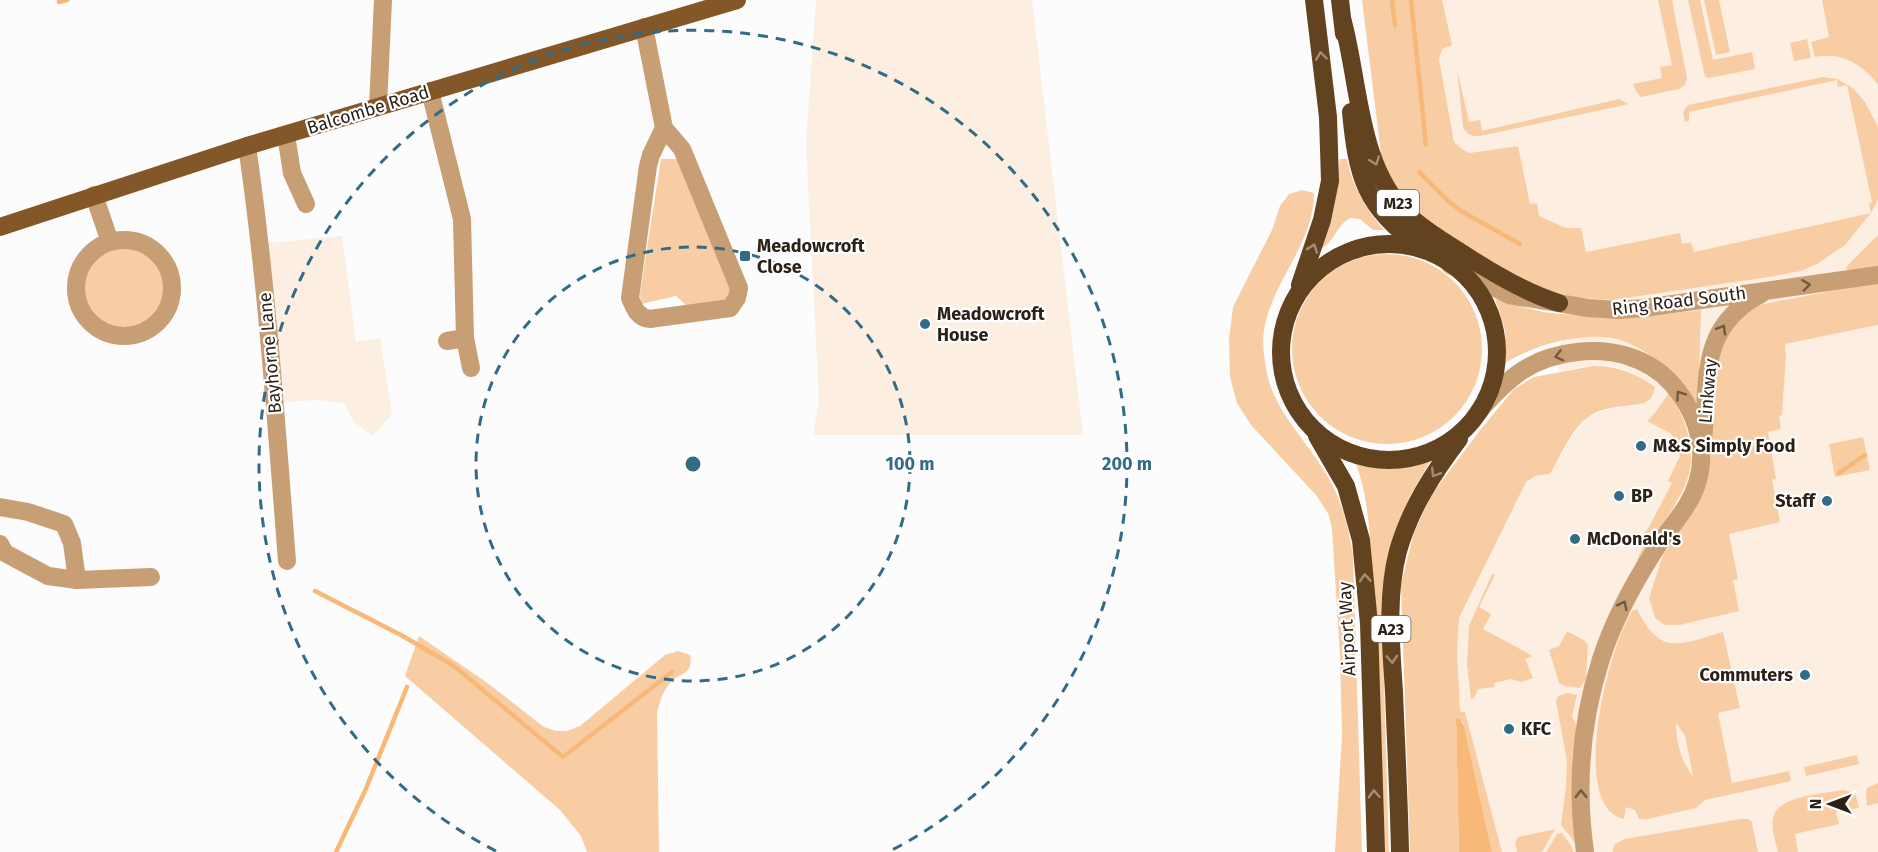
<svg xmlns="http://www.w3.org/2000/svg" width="1878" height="852" viewBox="0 0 1878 852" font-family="'Fira Sans',sans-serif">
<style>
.built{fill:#fceee1;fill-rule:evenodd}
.green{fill:#f9cda3;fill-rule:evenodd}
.water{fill:#f7b878}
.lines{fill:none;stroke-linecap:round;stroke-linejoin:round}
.stream{stroke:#f7b878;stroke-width:4.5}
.minor{stroke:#c89e74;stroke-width:18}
.major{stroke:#835727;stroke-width:18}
.highway{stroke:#63421f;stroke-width:18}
.oneway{stroke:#a18e79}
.oneway2{stroke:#725941}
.ring{fill:none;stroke:#326b85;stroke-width:3;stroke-dasharray:10 8}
.poi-dot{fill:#326b85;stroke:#fff;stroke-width:2}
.labels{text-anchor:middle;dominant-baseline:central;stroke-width:4.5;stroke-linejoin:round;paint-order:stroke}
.shield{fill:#fff;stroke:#6b645d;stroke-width:1.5}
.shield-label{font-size:16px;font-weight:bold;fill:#2c2117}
.street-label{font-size:18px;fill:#2c2117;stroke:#fff}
.poi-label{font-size:18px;font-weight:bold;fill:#2c2117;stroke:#fff;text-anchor:start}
.centre{fill:#326b85;stroke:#fff;stroke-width:3}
.ring-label{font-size:18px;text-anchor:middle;font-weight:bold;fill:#326b85;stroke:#fff;stroke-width:4.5;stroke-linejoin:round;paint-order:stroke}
</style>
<rect width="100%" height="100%" fill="#fcfcfc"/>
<g class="built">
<path d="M 816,0 L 1032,0 L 1083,435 L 813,435 L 819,400 L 806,143 Z"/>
<path d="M 1371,0 L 1878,0 L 1867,72 L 1878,85 L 1878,298 L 1780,315 L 1680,625 L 1738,611 L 1732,580 L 1737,578 L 1729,533 L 1772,480 L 1776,479 L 1768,432 L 1779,416 L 1782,415 L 1786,355 L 1785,344 L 1878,325 L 1878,852 L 1758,852 L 1753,822 L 1612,849 L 1612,852 L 1502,852 L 1464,712 L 1461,712 L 1460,709 L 1457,654 L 1459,618 L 1526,482 L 1535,476 L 1550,474 L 1572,436 L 1589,417 L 1601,411 L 1648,402 L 1637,375 L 1616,367 L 1593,366 L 1558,371 L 1567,286 L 1526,267 ZM 1667,394 L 1688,430 L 1692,454 L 1690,471 L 1680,499 L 1636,561 L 1644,544 L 1637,540 L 1653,521 L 1672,483 L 1669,481 L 1680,456 L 1681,444 L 1675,440 L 1670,433 L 1648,421 L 1654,414 ZM 1567,631 L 1584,640 L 1588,645 L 1586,679 L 1581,688 L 1565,686 L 1549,650 L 1559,646 ZM 1723,633 L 1740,707 L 1718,713 L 1732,783 L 1696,788 L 1685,736 L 1675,722 L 1657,638 L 1678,644 Z"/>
<path d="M 342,236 L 356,342 L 380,338 L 392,414 L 373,436 L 354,422 L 344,403 L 316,400 L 268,403 L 255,244 Z"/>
</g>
<g class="green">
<path d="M 1362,0 L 1442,0 L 1452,45 L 1442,49 L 1439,59 L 1454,142 L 1463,150 L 1470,153 L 1518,146 L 1530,204 L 1537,203 L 1539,216 L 1566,228 L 1581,228 L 1586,252 L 1680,233 L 1682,244 L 1691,242 L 1694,252 L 1871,213 L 1869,204 L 1872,202 L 1847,85 L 1838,87 L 1837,80 L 1689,112 L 1689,121 L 1685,122 L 1683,112 L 1688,105 L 1823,77 L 1837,79 L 1853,88 L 1865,102 L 1878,127 L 1878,199 L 1871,213 L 1845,245 L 1817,264 L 1801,271 L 1769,277 L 1612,300 L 1573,297 L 1531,286 L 1427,226 L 1393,185 L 1381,154 Z"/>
<path d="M 1658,0 L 1672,0 L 1687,78 L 1685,85 L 1679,89 L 1641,97 L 1637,93 L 1633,84 L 1662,78 L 1660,67 L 1672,65 Z"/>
<path d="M 1688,0 L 1700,0 L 1713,60 L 1752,52 L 1755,69 L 1709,78 L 1705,77 Z"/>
<path d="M 1704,0 L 1719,0 L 1730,52 L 1716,55 Z"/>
<path d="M 1822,0 L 1878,0 L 1878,85 C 1862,64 1842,52 1815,57 L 1811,42 L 1829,37 Z"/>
<path d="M 1807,39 L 1811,58 L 1794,61 L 1790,43 Z"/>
<path d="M 1457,69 L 1469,122 L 1480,120 L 1482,131 L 1619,99 L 1629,104 L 1480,136 C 1472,137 1466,134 1463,127 Z"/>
<path d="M 661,159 L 680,159 L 733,286 L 726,300 L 689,308 L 676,296 L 641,304 L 640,293 Z"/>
<path d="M 1340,159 L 1347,159 C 1352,186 1366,209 1384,230 L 1373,230 L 1360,219 L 1350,218 C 1336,226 1336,240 1321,249 L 1338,175 Z"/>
<path d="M 1302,190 L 1314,193 C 1314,241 1277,276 1266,321 C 1262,333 1263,349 1265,362 C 1270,409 1306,438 1328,477 C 1343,504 1348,526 1353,555 L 1362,852 L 1335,852 L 1342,735 L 1340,656 L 1332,529 L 1329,515 L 1316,495 L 1251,425 L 1237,403 L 1230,377 L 1229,339 L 1233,307 L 1272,230 L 1280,206 L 1289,194 Z"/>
<path d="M 1878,235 L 1878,267 L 1849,271 L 1846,268 L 1849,264 Z"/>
<circle cx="125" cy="288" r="41"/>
<circle cx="1387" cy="349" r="95"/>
<path d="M 1878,282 L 1878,325 L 1785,344 L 1786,355 L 1782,415 L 1779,416 L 1781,429 L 1768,432 L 1776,479 L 1772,480 L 1780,522 L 1729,534 L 1738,579 L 1733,580 L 1739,611 L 1680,625 L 1665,625 L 1655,618 L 1649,598 L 1663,555 L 1695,510 L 1708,475 L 1716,360 L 1728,328 L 1759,305 Z"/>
<path d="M 1495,299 L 1542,312 L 1603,318 L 1642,317 L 1701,310 L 1698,401 L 1695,401 C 1685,390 1676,376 1665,366 C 1654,356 1627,340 1612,338 C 1577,333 1536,345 1506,362 L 1505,330 Z"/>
<path d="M 1593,366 C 1618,366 1635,373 1655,387 C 1653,395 1652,400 1644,403 C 1630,406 1616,406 1602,410 C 1575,418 1563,452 1550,474 L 1535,476 L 1526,482 L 1459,618 L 1457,654 L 1460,709 L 1461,712 L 1465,712 L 1502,852 L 1492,852 L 1464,726 L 1463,722 L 1456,719 L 1459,852 L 1410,852 L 1401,584 L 1414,532 L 1432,494 L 1481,429 L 1514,389 L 1534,377 Z"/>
<path d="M 1668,394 L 1672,396 C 1702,453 1696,476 1660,528 C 1653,539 1646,555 1636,562 L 1644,544 L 1637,541 L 1649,527 L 1672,483 L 1668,481 L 1680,456 L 1677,451 L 1680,443 L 1675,440 L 1670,433 L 1647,421 L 1654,414 Z"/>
<path d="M 1863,437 L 1870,470 L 1835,477 L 1829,444 Z"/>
<path d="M 1431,460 L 1410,496 L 1399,522 L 1382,617 L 1389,852 L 1384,852 C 1381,768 1378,684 1373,600 C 1370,554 1372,507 1356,464 C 1383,471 1405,468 1431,460 Z"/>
<path d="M 1492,574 L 1495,575 L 1479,607 L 1491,614 L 1483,629 L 1533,656 L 1525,659 L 1533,678 L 1522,682 L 1511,679 L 1494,683 L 1495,687 L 1478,689 L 1474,698 L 1471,699 L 1467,664 L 1469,626 Z"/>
<path d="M 1637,609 C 1660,657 1680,644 1723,632 L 1740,708 L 1718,713 L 1732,783 L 1789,771 L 1791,781 L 1705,800 L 1696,808 L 1647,819 L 1639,819 L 1635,810 L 1626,807 L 1624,819 C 1567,807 1610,642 1633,610 ZM 1676,723 L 1685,736 L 1693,776 C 1681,762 1676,741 1676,723 Z"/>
<path d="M 1567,631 L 1584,640 L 1588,645 L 1586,679 L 1580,688 L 1565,686 L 1559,683 L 1549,650 L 1559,646 Z"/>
<path d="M 419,636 L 486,682 L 544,727 L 556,731 L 567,731 L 580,726 L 665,655 L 678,651 L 690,655 C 694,675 680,672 670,683 C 662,692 660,702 657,713 L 659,852 L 587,852 L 581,836 L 560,810 L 405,676 Z"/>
<path d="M 1568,693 L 1577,695 L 1572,716 L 1579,731 L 1577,845 L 1561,825 L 1566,787 L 1567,761 L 1556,701 L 1558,696 Z"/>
<path d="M 1857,755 L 1859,764 L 1806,776 L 1804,767 Z"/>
<path d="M 1878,783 L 1878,803 L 1867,806 L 1866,793 L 1867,788 Z"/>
<path d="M 1843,790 L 1855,793 L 1859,808 L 1836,812 L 1839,824 L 1795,834 L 1798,852 L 1778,852 C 1776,842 1771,830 1773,819 C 1776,795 1824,794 1843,790 Z"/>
<path d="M 1741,819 L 1749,819 L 1752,822 L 1758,852 L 1612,852 L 1615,844 L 1625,839 Z"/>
<path d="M 1555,829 L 1542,852 L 1517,852 L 1515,842 L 1518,837 Z"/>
<path d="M 1562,833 L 1572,847 L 1573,852 L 1546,852 L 1557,834 Z"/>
</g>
<path class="water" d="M 1456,719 L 1460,719 L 1464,726 L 1492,852 L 1459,852 Z"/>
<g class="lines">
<g class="stream">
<path d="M 59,0 L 59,2 L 67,0"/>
<path d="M 1392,0 L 1395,25"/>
<path d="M 1411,0 L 1426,145"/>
<path d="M 1419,172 L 1447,200 L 1461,211 L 1520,244"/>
<path d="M 1839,473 L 1865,455"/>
<path d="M 315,591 L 401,635 L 454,666 L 563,757 L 672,672"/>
<path d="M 336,852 L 365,791 L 407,687"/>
</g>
<g class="minor">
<path d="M 644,27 L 664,128 L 682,149 L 739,288 L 737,298 L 730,308 L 650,319 C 638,318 634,308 630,298 L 648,166 L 651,155 L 664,128"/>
<path d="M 430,91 L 462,219 L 465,338 L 447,341"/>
<path d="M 378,106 L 383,0"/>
<path d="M 286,135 L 292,173 L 306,204"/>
<path d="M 247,146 C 267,283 276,422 287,561"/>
<path d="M 94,195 L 110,242"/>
<circle cx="124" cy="288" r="48"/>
<path d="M 1450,265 L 1509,295 L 1588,308 L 1618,310 L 1644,308 L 1878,275"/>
<path d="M 465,338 L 471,368"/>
<path d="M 1479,411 C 1508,378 1531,357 1577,352 C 1612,348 1648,357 1672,384 C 1702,418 1712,465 1687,505 C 1677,522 1663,536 1653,553 C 1632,586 1613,622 1601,659 C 1581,721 1576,788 1585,852"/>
<path d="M 1703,440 C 1709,379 1698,327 1761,294"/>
<path d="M 0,507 L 28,512 L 64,524 L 72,543 L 77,580"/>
<path d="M 0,544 L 5,553 L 48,576 L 77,580 L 151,577"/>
</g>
<path class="major" d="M 0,227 L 247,146 L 737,0"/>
<g class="highway">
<path d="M 1340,0 L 1344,34"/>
<path d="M 1343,22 C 1360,86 1358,166 1408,215 C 1425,231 1446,243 1465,255 C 1494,274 1526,293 1559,303"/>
<path d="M 1351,112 C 1357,176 1365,208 1420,246"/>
<circle cx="1389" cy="352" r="108"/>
<path d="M 1300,285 L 1322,220 L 1330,181 L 1328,117 L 1314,0"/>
<path d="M 1317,436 L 1346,486 L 1361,540 L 1369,624 L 1376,852"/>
<path d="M 1400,852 C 1399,799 1396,745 1394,692 C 1391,645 1386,597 1398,551 C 1410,509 1433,473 1459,439"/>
</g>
</g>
<defs><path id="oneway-chevron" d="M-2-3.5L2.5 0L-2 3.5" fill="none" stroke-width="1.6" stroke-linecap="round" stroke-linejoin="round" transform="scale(1.5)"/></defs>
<g class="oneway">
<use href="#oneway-chevron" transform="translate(1321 56) rotate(-97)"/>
<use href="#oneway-chevron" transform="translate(1375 161) rotate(69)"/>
<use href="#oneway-chevron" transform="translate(1313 248) rotate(-71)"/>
<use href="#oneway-chevron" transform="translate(1435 473) rotate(122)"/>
<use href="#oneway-chevron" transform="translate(1365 578) rotate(-94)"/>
<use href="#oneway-chevron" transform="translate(1392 659) rotate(87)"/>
<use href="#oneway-chevron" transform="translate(1374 794) rotate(-92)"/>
</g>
<g class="oneway2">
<use href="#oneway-chevron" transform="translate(1806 285) rotate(-7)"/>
<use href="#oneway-chevron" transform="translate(1722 329) rotate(-59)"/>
<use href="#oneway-chevron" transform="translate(1559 356) rotate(166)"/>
<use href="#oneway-chevron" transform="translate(1680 395) rotate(-125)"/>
<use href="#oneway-chevron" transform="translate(1623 605) rotate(-63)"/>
<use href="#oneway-chevron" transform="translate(1581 794) rotate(-91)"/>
</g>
<g class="ring">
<circle cx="693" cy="464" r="217"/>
<path d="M496 851A434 434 0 1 1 890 851"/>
</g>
<g class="poi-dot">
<rect x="739" y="250" width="12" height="12" rx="3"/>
<circle cx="925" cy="324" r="6"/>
<circle cx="1641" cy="446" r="6"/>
<circle cx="1619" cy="496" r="6"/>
<circle cx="1827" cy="501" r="6"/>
<circle cx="1575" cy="539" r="6"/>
<circle cx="1805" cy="675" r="6"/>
<circle cx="1509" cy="729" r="6"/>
</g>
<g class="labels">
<g class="shield">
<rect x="1377" y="190" width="42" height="26" rx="4.5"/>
<rect x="1371.5" y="616" width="39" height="26" rx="4.5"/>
</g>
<g class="shield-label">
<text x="1398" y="203">M23</text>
<text x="1391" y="629">A23</text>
</g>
<g class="street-label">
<text transform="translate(368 110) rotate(-17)">Balcombe Road</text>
<text transform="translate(1679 301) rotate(-7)">Ring Road South</text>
<text transform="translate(270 353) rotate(-95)">Bayhorne Lane</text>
<text transform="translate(1708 391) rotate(-85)">Linkway</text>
<text transform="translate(1347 629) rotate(-93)">Airport Way</text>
</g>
<g class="poi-label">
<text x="757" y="246">Meadowcroft<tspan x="757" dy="21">Close</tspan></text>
<text x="937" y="314">Meadowcroft<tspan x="937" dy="21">House</tspan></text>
<text x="1653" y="446">M&amp;S Simply Food</text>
<text x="1631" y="496">BP</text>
<text x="1815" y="501" text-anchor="end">Staff</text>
<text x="1587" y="539">McDonald's</text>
<text x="1793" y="675" text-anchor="end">Commuters</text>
<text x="1521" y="729">KFC</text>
</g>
</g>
<circle cx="693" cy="464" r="9" class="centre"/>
<g class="ring-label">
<text x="910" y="470">100 m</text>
<text x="1127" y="470">200 m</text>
</g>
<g transform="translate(1830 804) rotate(270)" stroke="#ffffff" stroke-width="4.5" paint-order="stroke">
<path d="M0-4.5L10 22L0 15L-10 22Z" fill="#2c2117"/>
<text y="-9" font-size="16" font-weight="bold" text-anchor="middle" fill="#2c2117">N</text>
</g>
</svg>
